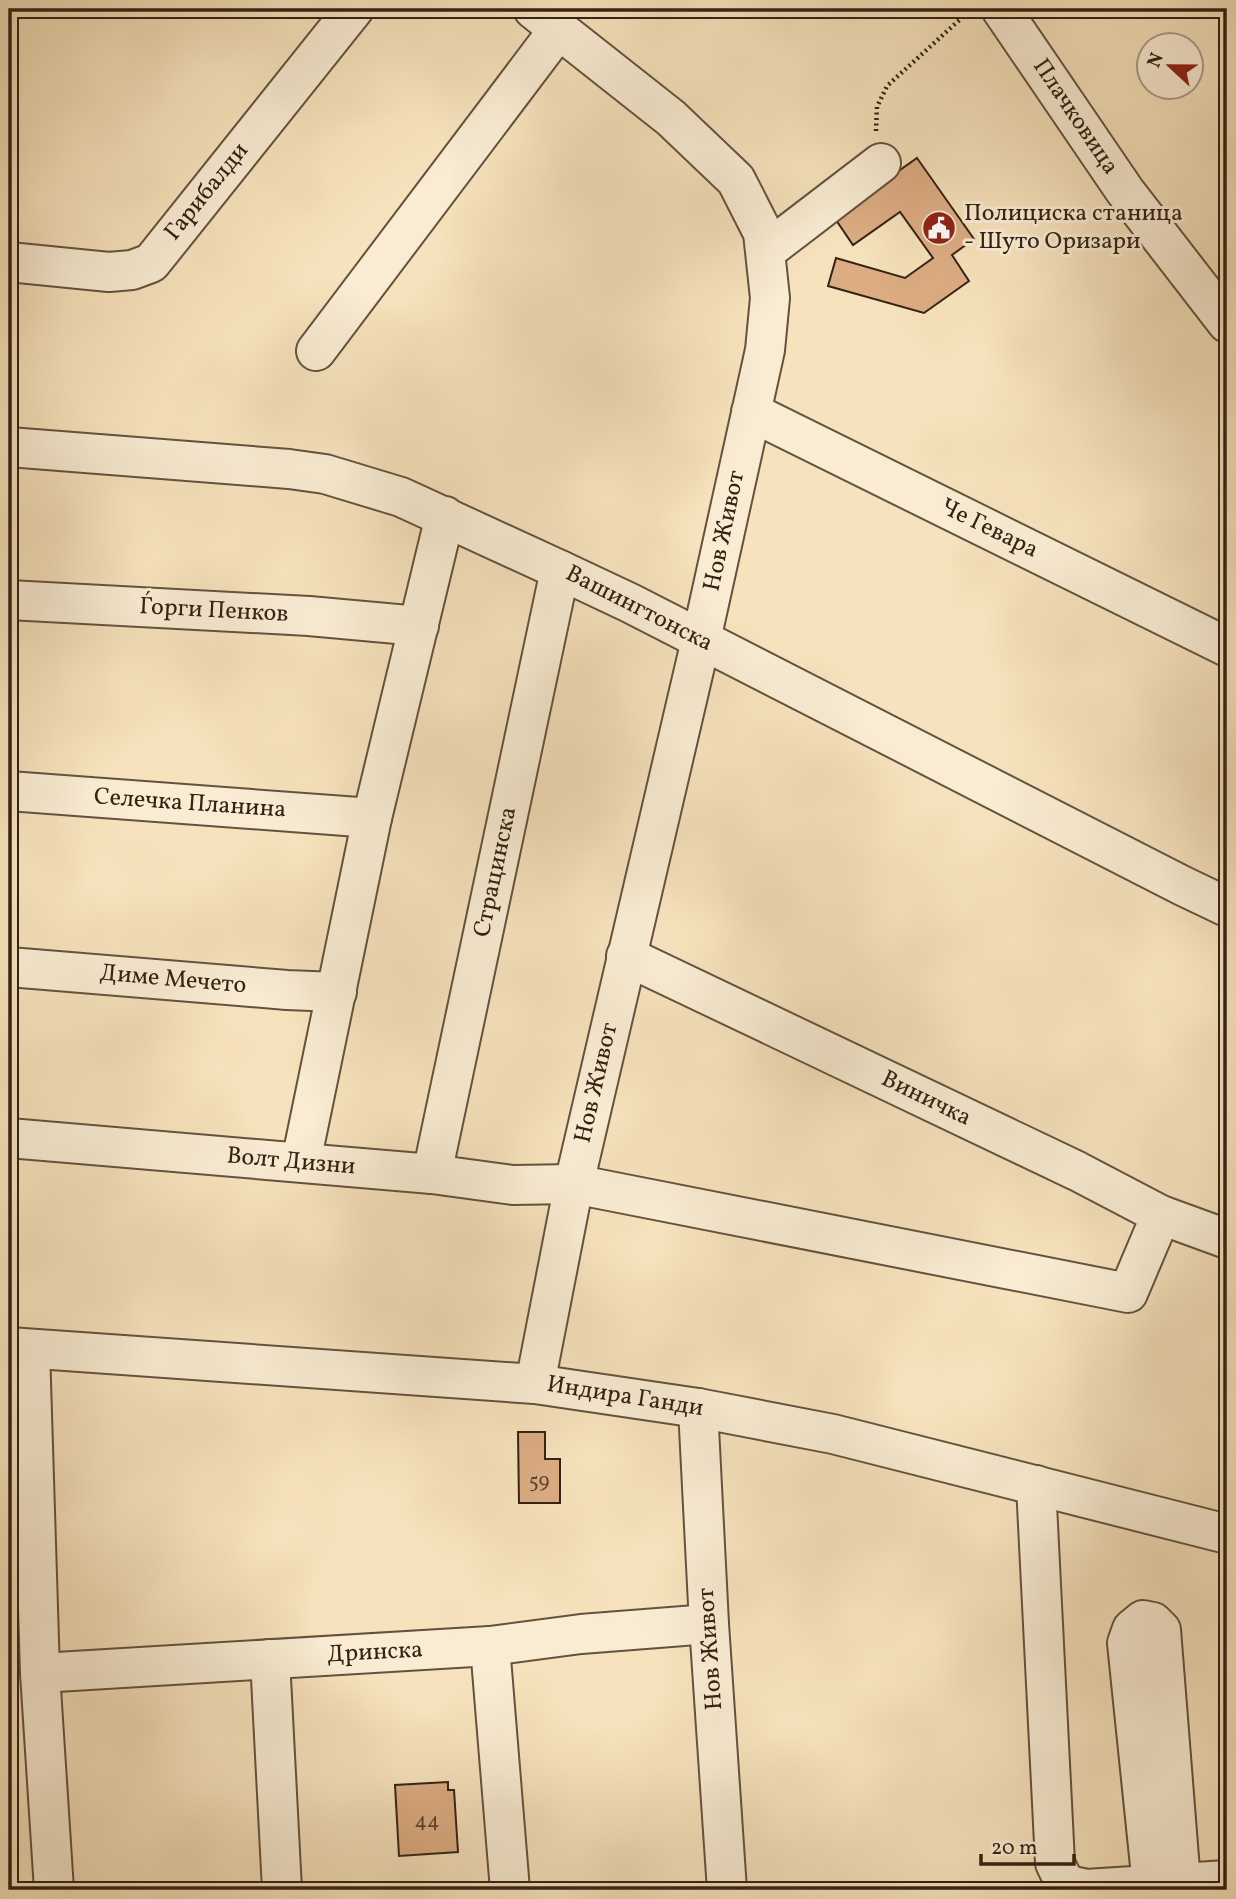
<svg xmlns="http://www.w3.org/2000/svg" width="1236" height="1899" viewBox="0 0 1236 1899" font-family="Vollkorn,serif">
<style>
.building{fill:#dcac83;stroke:#332215;stroke-width:2}
.lines{fill:none;stroke-linecap:round;stroke-linejoin:round}
.minor-casing{stroke:#64523f;stroke-width:42}
.path{stroke:#332215;stroke-width:4.5;stroke-dasharray:2 3.5;stroke-linecap:butt}
.minor{stroke:#f9ecd3;stroke-width:38}
.labels{text-anchor:middle;dominant-baseline:central;stroke-width:6;stroke-linejoin:round;paint-order:stroke}
.number-label{font-size:21px;fill:#5d4430}
.street-label{font-size:24px;fill:#332215;stroke:#f9ecd3}
.poi-label{font-size:24px;fill:#332215;stroke:#f9ecd3;text-anchor:start}
</style>
<rect width="100%" height="100%" fill="#f6e2bc"/>
<filter id="stains"><feTurbulence type="fractalNoise" baseFrequency=".00286" numOctaves="4"/><feColorMatrix values="0 0 0 0 .2 0 0 0 0 .09 0 0 0 0 .02 0 0 0 .5 -.17"/></filter>
<radialGradient id="worn" r=".72"><stop offset=".6" stop-color="#630" stop-opacity="0"/><stop offset="1" stop-color="#630" stop-opacity=".3"/></radialGradient>
<g class="building">
<path d="M 917,158 L 974,239 L 952,255 L 969,281 L 924,313 L 828,286 L 836,258 L 905,278 L 933,258 L 900,212 L 853,245 L 834,217 Z"/>
<path d="M 518,1432 L 545,1432 L 545,1459 L 560,1459 L 560,1503 L 519,1503 Z"/>
<path d="M 448,1782 L 448,1790 L 454,1790 L 458,1852 L 399,1856 L 395,1785 Z"/>
</g>
<g class="lines">
<g class="minor-casing">
<g id="minor">
<path d="M 533,9 L 671,118 L 736,180 L 763,233 L 770,298 L 765,350 L 701,640 L 574,1184 L 535,1384"/>
<path d="M 1001,9 L 1125,191 L 1227,323"/>
<path d="M 766,251 L 881,163"/>
<path d="M 9,262 L 109,272 L 132,270 L 151,263 L 354,9"/>
<path d="M 316,351 L 559,29"/>
<path d="M 751,412 L 1227,647"/>
<path d="M 9,447 L 289,469 L 325,474 L 401,497 L 560,570 L 630,603 L 1183,886 L 1227,907"/>
<path d="M 9,600 L 309,616 L 419,626"/>
<path d="M 9,791 L 372,818"/>
<path d="M 626,956 L 1077,1171 L 1161,1215 L 1227,1239"/>
<path d="M 9,967 L 287,990 L 337,992"/>
<path d="M 9,1138 L 432,1174 L 513,1185 L 574,1184 L 1128,1293 L 1161,1215"/>
<path d="M 301,1162 L 372,818 L 445,516"/>
<path d="M 432,1174 L 560,570"/>
<path d="M 9,1347 L 535,1384 L 698,1408 L 833,1434 L 1227,1534"/>
<path d="M 30,1349 L 40,1673 L 54,1890"/>
<path d="M 698,1408 L 709,1624 L 727,1890"/>
<path d="M 1036,1485 L 1055,1863 L 1065,1884 L 1086,1889 L 1227,1880"/>
<path d="M 490,1646 L 510,1890"/>
<path d="M 270,1659 L 282,1890"/>
<path d="M 40,1673 L 490,1646 L 581,1634 L 709,1624"/>
<path d="M 1152,1885 L 1127,1643 L 1132,1629 L 1143,1620 L 1153,1622 L 1161,1630 L 1181,1883"/>
</g>
</g>
<path class="path" d="M 876,131 L 877,107 L 887,86 L 967,13"/>
<use href="#minor" class="minor"/>
</g>
<defs>
<g id="civic-disc" transform="scale(1.75)"><circle r="9.5" fill="#8f2418" stroke="#f9ecd3"/><path d="M-.6-6.5H3V-4.5H.6V-3L4-1V1h2V6H-6V1h2V-1L-.6-3ZM-1.2 2.5V6h2.4V2.5Z" fill="#fff"/></g>
</defs>
<g fill-rule="evenodd">
<use href="#civic-disc" x="939" y="228"/>
</g>
<g class="labels">
<g class="number-label">
<text x="539" y="1481">59</text>
<text x="427" y="1821">44</text>
</g>
<g class="street-label">
<text transform="translate(1075 117) rotate(56)">Плачковица</text>
<text transform="translate(207 192) rotate(-51)">Гарибалди</text>
<text transform="translate(989 529) rotate(26)">Че Гевара</text>
<text transform="translate(725 531) rotate(-78)">Нов Живот</text>
<text transform="translate(639 609) rotate(27)">Вашингтонска</text>
<text transform="translate(214 611) rotate(3)">Ѓорги Пенков</text>
<text transform="translate(190 804) rotate(4)">Селечка Планина</text>
<text transform="translate(496 872) rotate(-78)">Страцинска</text>
<text transform="translate(173 980) rotate(5)">Диме Мечето</text>
<text transform="translate(597 1083) rotate(-77)">Нов Живот</text>
<text transform="translate(926 1099) rotate(26)">Виничка</text>
<text transform="translate(291 1162) rotate(5)">Волт Дизни</text>
<text transform="translate(625 1397) rotate(9)">Индира Ганди</text>
<text transform="translate(711 1649) rotate(-94)">Нов Живот</text>
<text transform="translate(375 1653) rotate(-3)">Дринска</text>
</g>
<g class="poi-label">
<text x="964" y="214">Полициска станица<tspan x="964" dy="28">- Шуто Оризари</tspan></text>
</g>
</g>
<rect width="1236" height="1899" fill="none" stroke="#f6e2bc" stroke-width="35"/>
<rect x="10" y="10" width="1215" height="1878" fill="none" stroke="#332215" stroke-width="3.5"/>
<rect x="18" y="18" width="1201" height="1864" fill="none" stroke="#332215" stroke-width="2"/>
<g transform="translate(1170 66) rotate(292)"><circle r="33" fill="#f9ecd3" stroke="#aa9b87" stroke-width="2"/>
<path d="M0-5L12 26L0 18L-12 26Z" fill="#8f2418"/>
<text y="-10" font-size="19" font-weight="bold" text-anchor="middle" fill="#332215">N</text>
</g>
<path d="M981 1854v10h93v-10" fill="none" stroke="#332215" stroke-width="3.5"/>
<text x="991" y="1854" font-size="21" fill="#332215" stroke="#f9ecd3" stroke-width="5" paint-order="stroke">20 m</text>
<rect width="100%" height="100%" filter="url(#stains)"/>
<rect width="100%" height="100%" fill="url(#worn)"/>
</svg>
